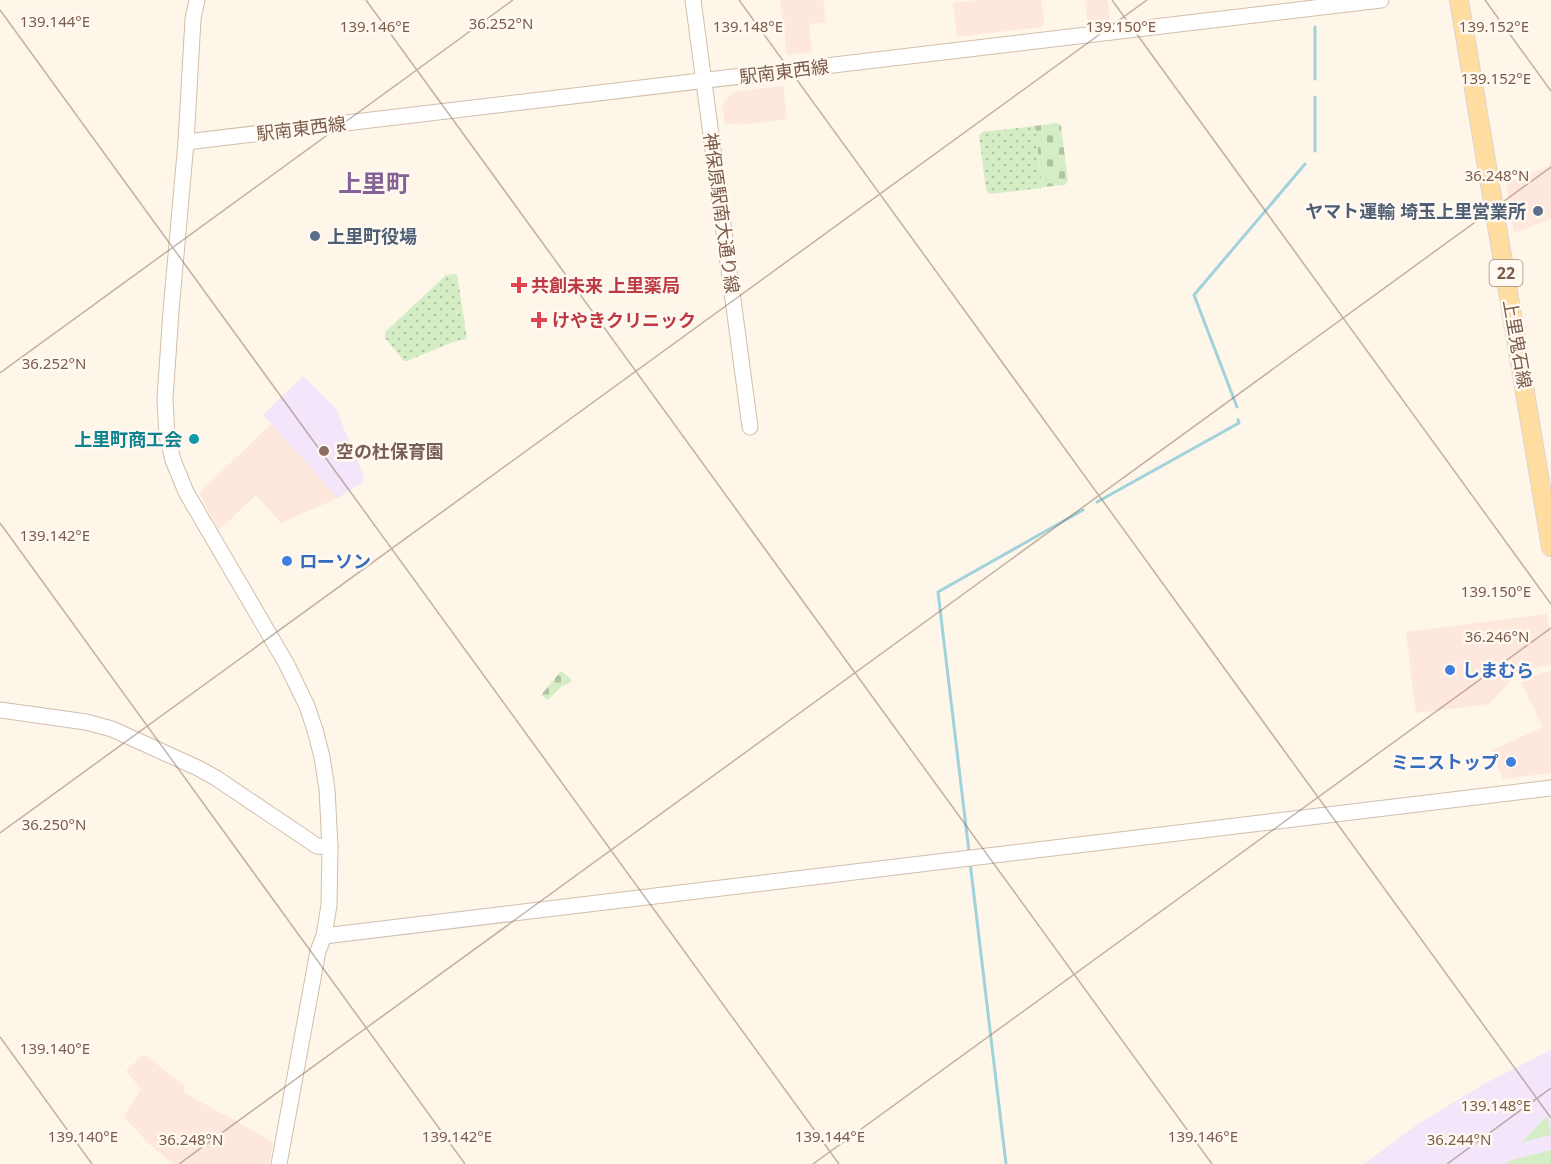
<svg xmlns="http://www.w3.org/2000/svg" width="1551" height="1164" viewBox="0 0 1551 1164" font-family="'Noto Sans','Noto Sans JP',sans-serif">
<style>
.commercial{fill:#fee7dc}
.education{fill:#f3e5fa}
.green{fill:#d5edc5}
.cemetery{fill:url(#cemetery-stones)}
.park{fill:url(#park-dots)}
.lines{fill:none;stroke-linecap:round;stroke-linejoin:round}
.stream{stroke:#a1d2dc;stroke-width:3}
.tertiary-casing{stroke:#d2bead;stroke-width:17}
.primary-casing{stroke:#ddd5d0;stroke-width:20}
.tertiary{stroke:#fff;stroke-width:15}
.primary{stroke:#ffdc9f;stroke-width:18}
.ticks{fill:none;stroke:#7b5c4a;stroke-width:1.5;stroke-opacity:0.45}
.service-dot{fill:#5c6f8a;stroke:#fff9f1;stroke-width:2}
.health-dot{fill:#e0444e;stroke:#fff9f1;stroke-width:2}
.culture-dot{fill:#0f9aa8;stroke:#fff9f1;stroke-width:2}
.education-dot{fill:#8d6e63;stroke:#fff9f1;stroke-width:2}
.shop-dot{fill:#3f7fe0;stroke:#fff9f1;stroke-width:2}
.labels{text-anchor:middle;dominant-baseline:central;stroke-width:5;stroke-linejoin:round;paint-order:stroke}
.shield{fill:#fff9f1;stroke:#a38b7c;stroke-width:1.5}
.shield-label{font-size:16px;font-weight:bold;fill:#7b5c4a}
.street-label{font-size:18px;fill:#7b5c4a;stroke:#fff9f1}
.service-label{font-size:18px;font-weight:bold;fill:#4e5e75;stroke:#fff9f1;text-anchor:end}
.health-label{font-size:18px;font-weight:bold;fill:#be3a42;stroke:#fff9f1;text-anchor:start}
.culture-label{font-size:18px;font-weight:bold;fill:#0d838f;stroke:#fff9f1;text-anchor:end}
.education-label{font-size:18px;font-weight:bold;fill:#785e54;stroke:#fff9f1;text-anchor:start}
.shop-label{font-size:18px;font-weight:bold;fill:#366cbe;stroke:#fff9f1;text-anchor:start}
.district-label{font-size:24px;font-weight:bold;fill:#856296;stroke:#fff9f1}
.ticks-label{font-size:15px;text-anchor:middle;fill:#7b5c4a;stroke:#fff9f1;stroke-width:5;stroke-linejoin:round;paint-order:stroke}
</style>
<defs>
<pattern id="cemetery-stones" width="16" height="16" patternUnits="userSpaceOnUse" patternTransform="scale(1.5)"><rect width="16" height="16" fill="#d5edc5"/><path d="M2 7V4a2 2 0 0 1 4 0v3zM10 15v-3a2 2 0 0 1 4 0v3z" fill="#b2c3a2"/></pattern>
<pattern id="park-dots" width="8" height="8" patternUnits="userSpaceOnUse" patternTransform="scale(1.5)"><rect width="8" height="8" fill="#d5edc5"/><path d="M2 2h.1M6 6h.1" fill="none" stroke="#b2c3a2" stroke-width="1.8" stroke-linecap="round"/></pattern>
</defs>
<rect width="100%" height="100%" fill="#fef6e9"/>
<g class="commercial">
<path d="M 780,0 L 823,0 L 826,22 L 809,24 L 812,52 L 787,55 Z"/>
<path d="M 977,0 L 1041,0 L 1044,23 L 1041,27 L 957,37 L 953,3 Z"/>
<path d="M 1085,0 L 1108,0 L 1110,19 L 1088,22 Z"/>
<path d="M 783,86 L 787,119 L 742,125 L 741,123 L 725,125 L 722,105 L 733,92 Z"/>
<path d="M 1551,162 L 1551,219 L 1514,233 L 1506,184 L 1548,166 L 1549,163 Z"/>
<path d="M 271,424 L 338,498 L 281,523 L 256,495 L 219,530 L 199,493 Z"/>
<path d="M 1547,614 L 1551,638 L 1551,664 L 1529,670 L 1516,677 L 1507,685 L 1489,704 L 1416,713 L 1406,632 Z"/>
<path d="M 1551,671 L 1551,773 L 1503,779 L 1492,750 L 1543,727 L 1521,683 L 1541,673 Z"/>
<path d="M 144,1054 L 185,1086 L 183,1092 L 273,1142 L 269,1164 L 173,1164 L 148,1143 L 124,1117 L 141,1089 L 126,1071 Z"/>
</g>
<g class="education">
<path d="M 303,376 L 336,409 L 364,477 L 362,482 L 338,498 L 263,415 Z"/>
<path d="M 1551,1050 L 1551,1164 L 1364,1164 L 1418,1124 L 1484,1084 Z"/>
</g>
<g class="green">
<path d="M 1547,1116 L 1551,1132 L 1550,1135 L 1522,1142 Z"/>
<path d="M 1551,1150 L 1551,1164 L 1506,1164 L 1509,1161 Z"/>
</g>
<g class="cemetery">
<path d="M 1057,123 L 1061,126 L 1068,181 L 1065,185 L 1042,187 L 1035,126 Z"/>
<path d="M 561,671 L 569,677 L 572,682 L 562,686 L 548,700 L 541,695 Z"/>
</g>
<g class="park">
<path d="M 1035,126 L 1042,188 L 990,194 L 986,190 L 979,136 L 982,132 Z"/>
<path d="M 457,274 L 467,339 L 453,342 L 407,361 L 404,361 L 385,338 L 385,332 L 446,275 Z"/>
</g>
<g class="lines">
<g class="stream">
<path d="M 1315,27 L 1315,79"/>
<path d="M 1315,97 L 1315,151"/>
<path d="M 1237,407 L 1194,295 L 1305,164"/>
<path d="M 1097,502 L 1239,423 L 1238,420"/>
<path d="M 969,852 L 938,592 L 1083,510"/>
<path d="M 970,862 L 1006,1164"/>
</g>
<g class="tertiary-casing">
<g id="tertiary">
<path d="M 197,0 L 193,19 L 186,142 L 171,311 L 165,399 L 167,436 L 173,460 L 186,492 L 286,663 L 307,706 L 315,730 L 322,757 L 327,789 L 330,847 L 329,905 L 324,936 L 318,951 L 279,1164"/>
<path d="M 693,0 L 750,427"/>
<path d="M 186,142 L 1381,0"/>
<path d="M 0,710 L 86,722 L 112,729 L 198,768 L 216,778 L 317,846 L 330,847"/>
<path d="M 324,936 L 1551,788"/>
</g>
</g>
<g class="primary-casing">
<path id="primary" d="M 1459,0 L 1551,547"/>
</g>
<use href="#tertiary" class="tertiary"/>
<use href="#primary" class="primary"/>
</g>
<path class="ticks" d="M 366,0 L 1212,1164M 739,0 L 1551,1118M 1112,0 L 1551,604M 1485,0 L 1551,91M 0,10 L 839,1164M 0,373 L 513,0M 0,523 L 465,1164M 0,833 L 1147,0M 0,1037 L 92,1164M 179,1164 L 1551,167M 813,1164 L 1551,628M 1447,1164 L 1551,1088"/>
<g class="service-dot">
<circle cx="1538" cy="211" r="6"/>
<circle cx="315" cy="236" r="6"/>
</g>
<g class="health-dot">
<path d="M516 276h6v6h6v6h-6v6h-6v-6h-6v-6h6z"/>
<path d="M536 311h6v6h6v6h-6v6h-6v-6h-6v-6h6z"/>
</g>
<circle class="culture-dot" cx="194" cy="439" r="6"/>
<circle class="education-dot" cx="324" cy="451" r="6"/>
<g class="shop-dot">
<circle cx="287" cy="561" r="6"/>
<circle cx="1450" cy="670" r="6"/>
<circle cx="1511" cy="762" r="6"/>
</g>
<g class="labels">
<rect class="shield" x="1489.5" y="260" width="33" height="26" rx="4.5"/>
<g class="shield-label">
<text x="1506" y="273">22</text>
</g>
<g class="street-label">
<text transform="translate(784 71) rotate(-7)">駅南東西線</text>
<text transform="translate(301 128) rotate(-7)">駅南東西線</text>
<text transform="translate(722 213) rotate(82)">神保原駅南大通り線</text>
<text transform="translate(1518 344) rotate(80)">上里鬼石線</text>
</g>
<g class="service-label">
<text x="1526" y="211">ヤマト運輸 埼玉上里営業所</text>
<text x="327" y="236" text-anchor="start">上里町役場</text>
</g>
<g class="health-label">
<text x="531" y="285">共創未来 上里薬局</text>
<text x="552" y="320">けやきクリニック</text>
</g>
<g class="culture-label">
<text x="182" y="439">上里町商工会</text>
</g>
<g class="education-label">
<text x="336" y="451">空の杜保育園</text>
</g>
<g class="shop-label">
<text x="299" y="561">ローソン</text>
<text x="1462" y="670">しまむら</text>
<text x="1499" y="762" text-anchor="end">ミニストップ</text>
</g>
<g class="district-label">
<text x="374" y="182">上里町</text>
</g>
</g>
<g class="ticks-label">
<text x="55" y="27">139.144°E</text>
<text x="501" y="29">36.252°N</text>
<text x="375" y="32">139.146°E</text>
<text x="748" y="32">139.148°E</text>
<text x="1121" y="32">139.150°E</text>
<text x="1494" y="32">139.152°E</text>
<text x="1496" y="84">139.152°E</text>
<text x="1497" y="181">36.248°N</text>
<text x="54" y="369">36.252°N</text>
<text x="55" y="541">139.142°E</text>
<text x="1496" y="597">139.150°E</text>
<text x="1497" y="642">36.246°N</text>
<text x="54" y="830">36.250°N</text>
<text x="55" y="1054">139.140°E</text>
<text x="1496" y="1111">139.148°E</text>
<text x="83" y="1142">139.140°E</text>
<text x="457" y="1142">139.142°E</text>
<text x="830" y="1142">139.144°E</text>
<text x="1203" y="1142">139.146°E</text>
<text x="191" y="1145">36.248°N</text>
<text x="1459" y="1145">36.244°N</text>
</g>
</svg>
